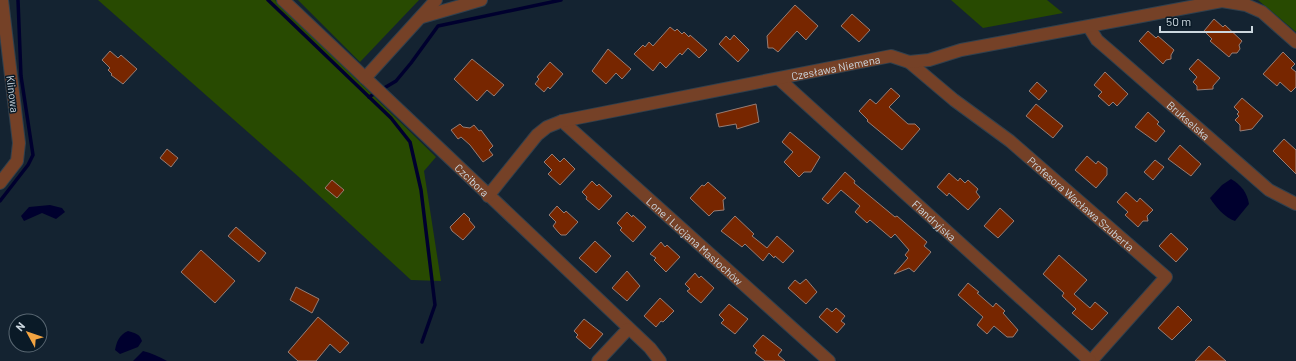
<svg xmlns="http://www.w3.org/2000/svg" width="1296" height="361" viewBox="0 0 1296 361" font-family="Barlow,sans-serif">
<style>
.green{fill:#284a01}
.water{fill:#00002e}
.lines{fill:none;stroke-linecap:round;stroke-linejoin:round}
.stream{stroke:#00002e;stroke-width:3.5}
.building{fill:#772600;stroke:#967d75}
.minor-casing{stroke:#31404d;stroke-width:14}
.minor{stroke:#754127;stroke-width:12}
.labels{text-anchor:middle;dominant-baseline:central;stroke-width:3;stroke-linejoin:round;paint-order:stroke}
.street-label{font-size:11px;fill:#ccd7df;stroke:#0a1a27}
</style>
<rect width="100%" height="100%" fill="#142331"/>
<g class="green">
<path d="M 98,0 L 275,0 L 436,157 L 424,171 L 441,281 L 411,280 L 300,178 Z"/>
<path d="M 298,0 L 419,0 L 360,62 Z"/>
<path d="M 951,0 L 1047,0 L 1063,13 L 983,28 Z"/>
<path d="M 1258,0 L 1296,0 L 1296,32 Z"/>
</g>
<g class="water">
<path d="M 1231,179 C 1241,185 1247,192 1249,204 L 1235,221 C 1225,218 1215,206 1210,198 L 1222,185 Z"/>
<path d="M 50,205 L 62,208 L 65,212 L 56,219 L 42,213 L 24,221 L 21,216 L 29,207 Z"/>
<path d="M 128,331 C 135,333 140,334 142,341 L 138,347 L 120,354 L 115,350 C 117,341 119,335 128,331 Z"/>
<path d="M 143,351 C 151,353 160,357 167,361 L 133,361 Z"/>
</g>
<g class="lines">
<g class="stream">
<path d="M 268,0 L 391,118 L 410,142 L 421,190 L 435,305 L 422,342"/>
<path d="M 369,97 L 396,81 L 411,63 L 438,26 L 561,0"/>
<path d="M 0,201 L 28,165 L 33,155 L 21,76 L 18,0"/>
</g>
</g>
<g class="building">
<path d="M 795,5 L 818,26 L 806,40 L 797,31 L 778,52 L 773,48 L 768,48 L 767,36 Z"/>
<path d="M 852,14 L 870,30 L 859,42 L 841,26 Z"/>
<path d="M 1214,19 L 1223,27 L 1225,25 L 1242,41 L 1239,45 L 1240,49 L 1237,53 L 1232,53 L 1229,57 L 1210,41 L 1212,39 L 1204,31 Z"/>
<path d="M 670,27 L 675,31 L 677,29 L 682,34 L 684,32 L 689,37 L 690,35 L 707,50 L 699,58 L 688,48 L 682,55 L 680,53 L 666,68 L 660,62 L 653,71 L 634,54 L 643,45 L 645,47 L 649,42 L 653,46 Z"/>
<path d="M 1148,31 L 1156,38 L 1158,36 L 1174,50 L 1171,55 L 1171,59 L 1166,60 L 1163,64 L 1139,41 Z"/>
<path d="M 734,35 L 749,50 L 738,62 L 719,44 L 726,36 L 730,40 Z"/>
<path d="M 608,49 L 631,69 L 622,79 L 616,73 L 606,84 L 592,71 Z"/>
<path d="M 110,51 L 118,58 L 121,55 L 137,69 L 123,84 L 111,75 L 112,74 L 108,70 L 110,68 L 102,60 Z"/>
<path d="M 1283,52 L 1295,64 L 1291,68 L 1296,72 L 1296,87 L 1291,92 L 1280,82 L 1277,86 L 1263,74 Z"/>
<path d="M 472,59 L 504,85 L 494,96 L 487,90 L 477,101 L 454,79 Z"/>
<path d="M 1198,59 L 1220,78 L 1213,86 L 1213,89 L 1197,90 L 1197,86 L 1193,82 L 1197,77 L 1189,69 Z"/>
<path d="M 550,62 L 563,74 L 550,89 L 548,87 L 544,92 L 535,84 L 539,79 L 537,77 Z"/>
<path d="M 1105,72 L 1128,94 L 1117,106 L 1113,102 L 1109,106 L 1098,96 L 1102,92 L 1094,85 Z"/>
<path d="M 1037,82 L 1047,91 L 1039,100 L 1029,91 Z"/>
<path d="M 891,88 L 900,96 L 889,107 L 908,124 L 915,124 L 920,129 L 902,150 L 867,121 L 868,120 L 859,111 L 870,99 L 876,104 Z"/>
<path d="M 1242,98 L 1263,116 L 1252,129 L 1240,131 L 1240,125 L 1235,120 L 1239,116 L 1237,114 L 1239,112 L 1234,107 Z"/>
<path d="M 756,104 L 759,122 L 737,129 L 736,124 L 719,127 L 716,114 Z"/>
<path d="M 1036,104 L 1063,126 L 1053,138 L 1026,116 Z"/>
<path d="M 1148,112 L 1159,122 L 1157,124 L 1165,131 L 1156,142 L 1135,127 Z"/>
<path d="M 460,124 L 463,127 L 470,128 L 474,125 L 479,131 L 481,130 L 493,146 L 489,150 L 493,155 L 483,162 L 470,145 L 461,137 L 458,139 L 451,130 Z"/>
<path d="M 790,132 L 820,157 L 811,172 L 804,172 L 799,177 L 784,162 L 793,152 L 782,142 Z"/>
<path d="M 1284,139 L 1296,150 L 1296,174 L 1273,151 Z"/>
<path d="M 1180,145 L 1201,164 L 1191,176 L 1168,159 Z"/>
<path d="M 167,149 L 178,158 L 171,167 L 160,158 Z"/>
<path d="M 552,154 L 560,162 L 564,158 L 575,169 L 560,185 L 548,174 L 552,170 L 544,162 Z"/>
<path d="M 1087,156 L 1096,164 L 1098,161 L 1107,168 L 1107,175 L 1096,188 L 1075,170 Z"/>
<path d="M 1155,160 L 1164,167 L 1153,180 L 1144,172 Z"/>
<path d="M 845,172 L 855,181 L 854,183 L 895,217 L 897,216 L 927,242 L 924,246 L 931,252 L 914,272 L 909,268 L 894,274 L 908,258 L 905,255 L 909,250 L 895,234 L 891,238 L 870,220 L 867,223 L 855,212 L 860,206 L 841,190 L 828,204 L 822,199 Z"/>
<path d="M 949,173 L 958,181 L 960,178 L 965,183 L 968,180 L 978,189 L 976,192 L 980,197 L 968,210 L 949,193 L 947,196 L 937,187 Z"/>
<path d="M 332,180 L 344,190 L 337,198 L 325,188 Z"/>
<path d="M 592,181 L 597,186 L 599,184 L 612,196 L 599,210 L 586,199 L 587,197 L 582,192 Z"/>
<path d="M 708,182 L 726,198 L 723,200 L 724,210 L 714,211 L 709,216 L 690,198 L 702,185 L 704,186 Z"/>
<path d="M 1126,192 L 1137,202 L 1140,198 L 1153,210 L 1147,216 L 1148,221 L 1143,221 L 1138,227 L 1125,215 L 1128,212 L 1117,202 Z"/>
<path d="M 557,206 L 564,213 L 566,211 L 578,222 L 566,235 L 561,235 L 558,232 L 553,226 L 556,222 L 549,215 Z"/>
<path d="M 1000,208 L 1014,221 L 998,238 L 984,226 Z"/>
<path d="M 627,212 L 632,217 L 633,215 L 646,227 L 633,242 L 620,230 L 622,228 L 617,223 Z"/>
<path d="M 464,213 L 470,219 L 469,220 L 475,227 L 463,240 L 452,231 L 450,227 Z"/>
<path d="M 735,216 L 754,234 L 752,236 L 767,248 L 777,236 L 794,251 L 783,263 L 775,256 L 774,258 L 769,253 L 763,261 L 745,244 L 742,247 L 721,231 Z"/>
<path d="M 236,227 L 266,253 L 259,262 L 228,236 Z"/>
<path d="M 1171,233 L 1188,249 L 1176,262 L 1159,246 Z"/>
<path d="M 595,241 L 611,256 L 596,273 L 579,258 Z"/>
<path d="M 661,242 L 665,247 L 667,245 L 680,257 L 666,272 L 654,260 L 656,258 L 650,254 Z"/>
<path d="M 201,250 L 235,281 L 215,303 L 181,272 Z"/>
<path d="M 1059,255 L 1087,280 L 1074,294 L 1090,308 L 1095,302 L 1108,313 L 1092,330 L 1072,313 L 1076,309 L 1062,296 L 1064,293 L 1043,274 Z"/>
<path d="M 627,271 L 640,286 L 627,301 L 612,288 Z"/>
<path d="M 695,273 L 699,278 L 701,276 L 714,288 L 701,303 L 687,291 L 690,289 L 685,284 Z"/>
<path d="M 806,279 L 817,292 L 806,304 L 788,288 L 795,280 L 800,284 Z"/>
<path d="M 968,283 L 979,292 L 977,293 L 993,307 L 996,303 L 1005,311 L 1003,313 L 1018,330 L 1013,337 L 1007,337 L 994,326 L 987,334 L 977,325 L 983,317 L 958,295 Z"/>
<path d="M 296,287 L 319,299 L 312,313 L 290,300 Z"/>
<path d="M 660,298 L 674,311 L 663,322 L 661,321 L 656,327 L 644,316 Z"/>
<path d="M 729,304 L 748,319 L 735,334 L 721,323 L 724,320 L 719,315 Z"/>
<path d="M 1178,306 L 1192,320 L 1172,340 L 1158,328 Z"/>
<path d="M 827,308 L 832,312 L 836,308 L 845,316 L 841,321 L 845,324 L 837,333 L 819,317 Z"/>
<path d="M 318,317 L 349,343 L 340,353 L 330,344 L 316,361 L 298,361 L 288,352 Z"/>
<path d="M 584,319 L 603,334 L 590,349 L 576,337 L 578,335 L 574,331 Z"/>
<path d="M 763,335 L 782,350 L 778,355 L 785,361 L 765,361 L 755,353 L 757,350 L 753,346 Z"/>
<path d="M 1209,346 L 1226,361 L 1195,361 Z"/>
</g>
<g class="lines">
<g class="minor-casing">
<g id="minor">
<path id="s1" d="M 283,0 L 650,348 L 660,361"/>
<path d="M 422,17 L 481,0"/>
<path id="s2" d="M 1089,27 L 1097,40 L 1111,52 L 1269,190 L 1296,204"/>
<path id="s3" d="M 909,62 L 954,100 L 1010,141 L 1166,277 L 1091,361"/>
<path d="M 365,78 L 436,0"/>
<path id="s4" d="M 779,79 L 1090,361"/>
<path id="s5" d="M 562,121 L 829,361"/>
<path d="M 0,183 L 17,161 L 19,143 L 2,0"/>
<path id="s6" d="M 488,196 L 537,135 L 547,127 L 562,121 L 891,56 L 909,62 L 929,60 L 961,50 L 1222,1 L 1246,5 L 1262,12 L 1296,42"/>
<path d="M 598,361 L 628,329"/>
</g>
</g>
<use href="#minor" class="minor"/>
</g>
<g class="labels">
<g class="street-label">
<text stroke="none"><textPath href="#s6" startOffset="386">Czesława Niemena</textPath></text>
<text transform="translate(13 94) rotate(83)">Klinowa</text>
<text stroke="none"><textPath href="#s2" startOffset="137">Brukselska</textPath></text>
<text stroke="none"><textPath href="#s1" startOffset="261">Czcibora</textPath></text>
<text stroke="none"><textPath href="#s3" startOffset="223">Profesora Wacława Szuberta</textPath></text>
<text stroke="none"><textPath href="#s4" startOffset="210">Flandryjska</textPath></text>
<text stroke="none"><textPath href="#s5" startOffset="179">Lone i Lucjana Masłochów</textPath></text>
</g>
</g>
<g transform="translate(28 333) rotate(310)"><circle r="19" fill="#0a1a27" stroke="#586671"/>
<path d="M0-3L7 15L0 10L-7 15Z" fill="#f3a442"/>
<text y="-6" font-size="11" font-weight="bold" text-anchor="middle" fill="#ccd7df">N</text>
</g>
<path d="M1160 26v6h92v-6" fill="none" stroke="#ccd7df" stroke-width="2"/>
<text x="1166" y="26" font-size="12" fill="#ccd7df" stroke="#0a1a27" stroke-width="3" paint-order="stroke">50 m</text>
</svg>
